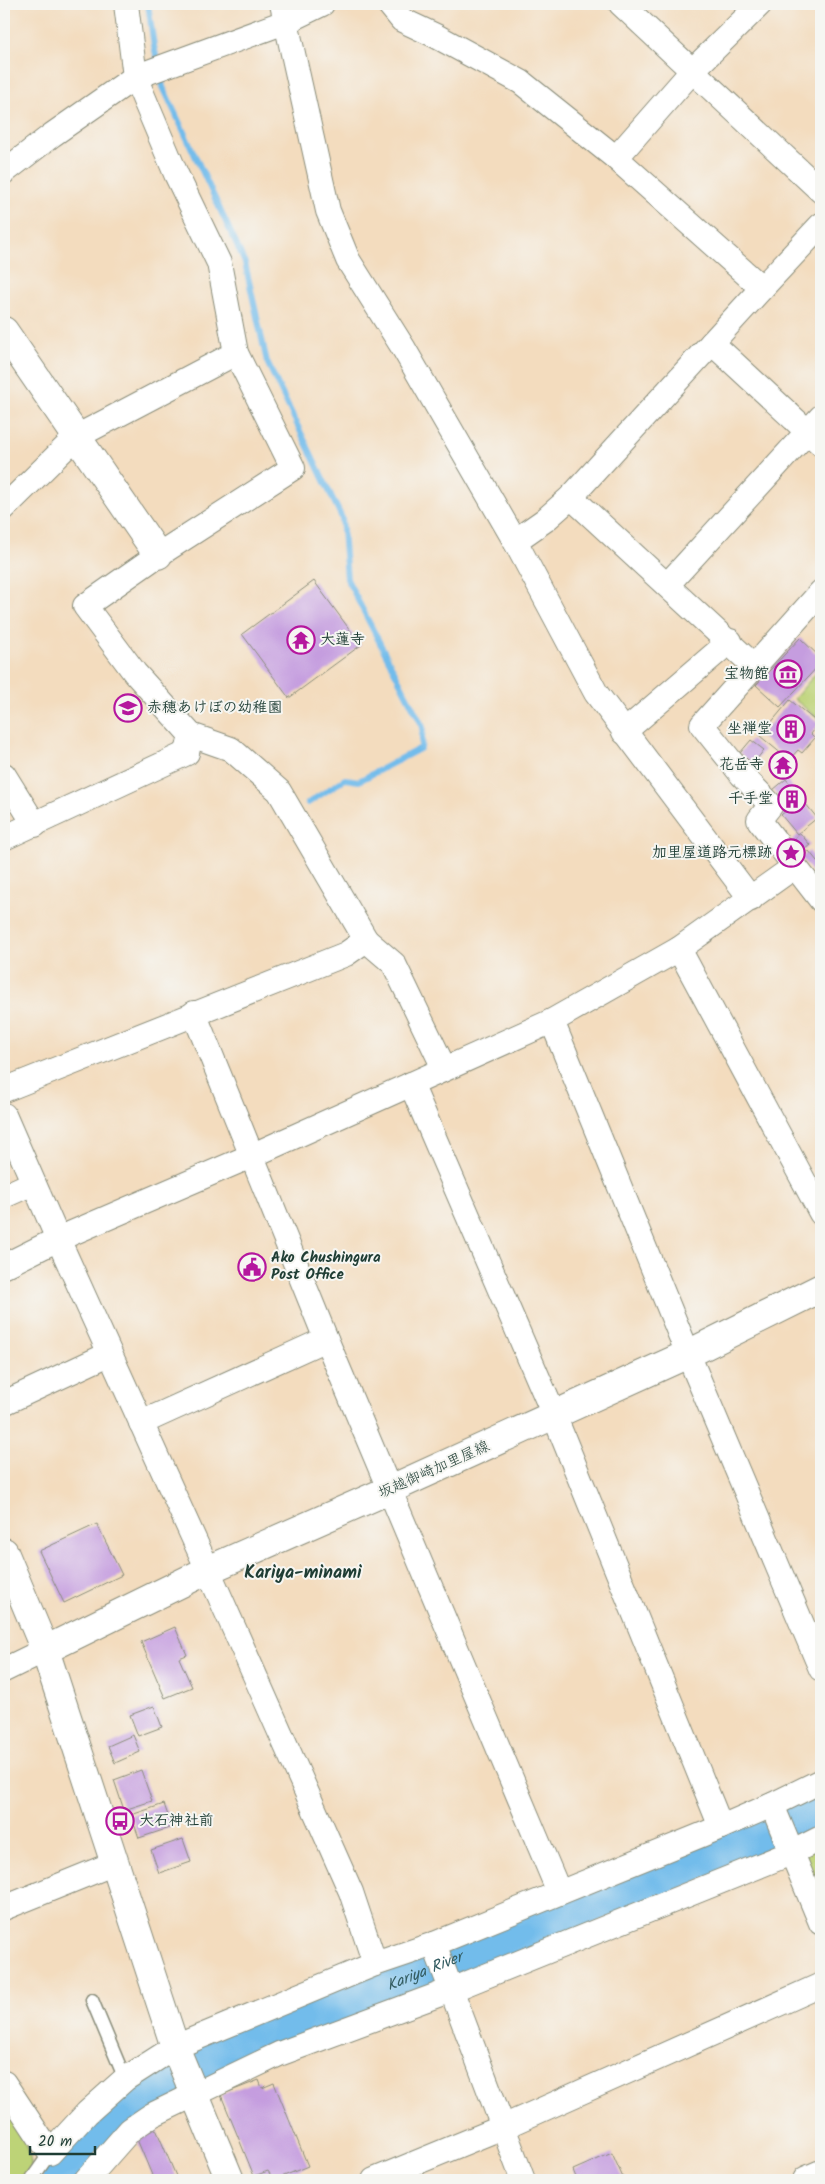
<svg xmlns="http://www.w3.org/2000/svg" width="825" height="2184" viewBox="0 0 825 2184" font-family="Kalam,'Klee One',sans-serif">
<style>
.green{fill:#bdd377;stroke:#6e8856}
.lines{fill:none;stroke-linecap:round;stroke-linejoin:round}
.stream{stroke:#72bceb;stroke-width:6}
.river{stroke:#72bceb;stroke-width:39}
.building{fill:#c59ddf}
.service-casing{stroke:#898c79;stroke-width:15}
.minor-casing{stroke:#898c79;stroke-width:26}
.tertiary-casing{stroke:#898c79;stroke-width:30}
.primary-casing{stroke:#898c79;stroke-width:30}
.service{stroke:#fff;stroke-width:12}
.minor{stroke:#fff;stroke-width:24}
.tertiary{stroke:#fff;stroke-width:28}
.primary{stroke:#fff;stroke-width:28}
.labels{text-anchor:middle;dominant-baseline:central;stroke-width:4;stroke-linejoin:round;paint-order:stroke}
.poi-label{font-size:15px;font-weight:bold;fill:#1f3d34;stroke:#f6f6f2;text-anchor:end}
.street-label{font-size:15px;fill:#1f3d34;stroke:#f6f6f2}
.water-label{font-size:16px;font-style:italic;fill:#345d62;stroke:#f6f6f2}
.quarter-label{font-size:18px;font-weight:bold;fill:#1f3d34;stroke:#f6f6f2}
</style>
<rect width="100%" height="100%" fill="#f6f6f2"/>
<filter id="ink" filterUnits="userSpaceOnUse"><feTurbulence type="fractalNoise" baseFrequency=".02" numOctaves="2"/><feDisplacementMap in="SourceGraphic" scale="10" xChannelSelector="R" yChannelSelector="G"/><feConvolveMatrix kernelMatrix="1 2 1 2 8 2 1 2 1" color-interpolation-filters="sRGB"/></filter>
<filter id="wash" filterUnits="userSpaceOnUse"><feTurbulence type="fractalNoise" baseFrequency=".0096" numOctaves="4" result="noise"/><feDisplacementMap in="SourceGraphic" scale="20" xChannelSelector="R" yChannelSelector="G"/><feGaussianBlur stdDeviation="1.12" result="paint"/><feColorMatrix in="noise" values="0 0 0 0 0 0 0 0 0 0 0 0 0 0 0 0 0 1.4 0 .05"/><feComposite in="paint" operator="in"/></filter>
<g filter="url(#wash)">
<rect width="100%" height="100%" fill="#f3dcbe"/>
<g class="green">
<path d="M 821,667 L 821,721 L 794,699 Z"/>
<path d="M 821,1838 L 821,1923 L 791,1853 Z"/>
<path d="M 4,2098 C 18,2120 28,2142 32,2168 L 24,2180 L 4,2180 Z"/>
</g>
<g class="lines">
<path class="stream" d="M 148,4 L 154,46 L 163,87 L 245,263 L 267,362 L 342,518 L 347,579 L 423,727 L 421,748 L 359,781 L 345,779 L 308,803"/>
<path class="river" id="s1" d="M 61,2180 L 82,2154 L 134,2103 L 214,2056 L 821,1811"/>
</g>
<g id="blocks">
<g class="building">
<path d="M 314,581 L 361,645 L 289,698 L 242,634 Z"/>
<path d="M 800,638 L 821,658 L 821,663 L 780,707 L 756,685 Z"/>
<path d="M 790,700 L 819,724 L 811,734 L 815,738 L 802,753 L 798,750 L 789,760 L 760,736 Z"/>
<path d="M 751,740 L 764,750 L 753,764 L 740,753 Z"/>
<path d="M 786,779 L 817,818 L 797,834 L 781,815 L 788,809 L 773,790 Z"/>
<path d="M 800,833 L 810,845 L 799,854 L 790,842 Z"/>
<path d="M 809,851 L 821,866 L 821,870 L 815,875 L 801,858 Z"/>
<path d="M 97,1524 L 122,1575 L 64,1603 L 39,1551 Z"/>
<path d="M 175,1627 L 187,1655 L 179,1658 L 192,1687 L 165,1698 L 141,1642 Z"/>
<path d="M 154,1706 L 162,1727 L 138,1736 L 130,1715 Z"/>
<path d="M 133,1735 L 140,1752 L 115,1763 L 108,1746 Z"/>
<path d="M 141,1770 L 152,1801 L 124,1810 L 114,1780 Z"/>
<path d="M 164,1804 L 172,1827 L 139,1838 L 131,1815 Z"/>
<path d="M 183,1839 L 191,1862 L 159,1873 L 151,1850 Z"/>
<path d="M 259,2080 L 262,2088 L 274,2083 L 308,2166 L 274,2180 L 268,2171 L 254,2176 L 221,2095 Z"/>
<path d="M 156,2129 L 176,2176 L 165,2180 L 154,2180 L 136,2137 Z"/>
<path d="M 612,2153 L 624,2180 L 577,2180 L 573,2170 Z"/>
</g>
</g>
</g>
<g filter="url(#ink)">
<use href="#blocks" fill-opacity="0" stroke="#898c79" stroke-width="1"/>
<g class="lines">
<g class="service-casing">
<g id="service">
<path d="M 92,2000 L 125,2079"/>
<path d="M 31,2180 L 50,2153"/>
</g>
</g>
<g class="minor-casing">
<g id="minor">
<path d="M 126,4 L 135,77 L 176,174 L 219,263 L 236,353 L 293,468 L 158,555 L 85,606 L 135,673 L 191,735 L 231,749 L 279,791 L 366,940 L 394,964 L 444,1068"/>
<path d="M 282,4 L 328,211 L 348,260 L 404,349 L 515,541 L 596,693 L 751,899"/>
<path d="M 389,4 L 402,20 L 436,36 L 521,82 L 616,158 L 762,288"/>
<path d="M 621,4 L 821,191"/>
<path d="M 616,158 L 693,70 L 760,4"/>
<path d="M 4,172 L 52,135 L 135,77 L 285,22 L 322,4"/>
<path d="M 712,343 L 821,444"/>
<path d="M 571,497 L 754,666"/>
<path d="M 4,508 L 76,437 L 236,353"/>
<path d="M 515,541 L 545,520 L 571,497 L 762,288 L 821,225"/>
<path d="M 667,585 L 821,417"/>
<path d="M 821,592 L 702,725 L 742,775 L 771,805 L 759,820 L 821,900"/>
<path d="M 624,732 L 730,641"/>
<path d="M 4,775 L 35,825"/>
<path d="M 4,838 L 187,753 L 191,735"/>
<path d="M 679,949 L 821,1213"/>
<path d="M 194,1013 L 326,1339 L 559,1892"/>
<path d="M 552,1021 L 688,1354 L 821,1669"/>
<path d="M 411,1084 L 554,1415 L 721,1827"/>
<path d="M 4,1090 L 346,954 L 366,940"/>
<path d="M 4,1115 L 58,1239 L 208,1570 L 351,1892 L 375,1964"/>
<path d="M 4,1196 L 33,1183"/>
<path d="M 4,1266 L 58,1239 L 251,1156 L 552,1021 L 679,949 L 794,867"/>
<path d="M 4,1403 L 109,1354"/>
<path d="M 141,1423 L 326,1339"/>
<path d="M 4,1670 L 45,1650"/>
<path d="M 772,1805 L 821,1923"/>
<path d="M 4,1908 L 115,1863"/>
<path d="M 434,1944 L 523,2180"/>
<path d="M 4,2083 L 50,2153 L 87,2113 L 125,2079 L 175,2047 L 375,1964 L 434,1944 L 721,1827 L 772,1805 L 821,1781"/>
<path d="M 86,2180 L 130,2130 L 152,2115 L 279,2054 L 451,1990 L 791,1853 L 821,1838"/>
<path d="M 374,2180 L 503,2127 L 821,1985"/>
</g>
</g>
<g class="tertiary-casing">
<g id="tertiary">
<path d="M 4,331 L 158,555"/>
<path d="M 4,1552 L 45,1650 L 175,2047 L 230,2180"/>
<path d="M 45,1650 L 208,1570 L 391,1489 L 688,1354 L 821,1288"/>
</g>
</g>
<g class="primary-casing">
<path id="primary" d="M 807,2180 L 821,2174"/>
</g>
<use href="#service" class="service"/>
<use href="#minor" class="minor"/>
<use href="#tertiary" class="tertiary"/>
<use href="#primary" class="primary"/>
</g>
</g>
<defs>
<g id="temple-ring" transform="scale(1.4375)"><circle r="9.5" fill="#f6f6f2" stroke="#b5179e" stroke-width="1.5"/><path d="M0-6L5-2H3V0L6.5 2.5H4V6H1.5V3h-3V6H-4V2.5H-6.5L-3 0V-2H-5Z" fill="#b5179e"/></g>
<g id="museum-ring" transform="scale(1.4375)"><circle r="9.5" fill="#f6f6f2" stroke="#b5179e" stroke-width="1.5"/><path d="M0-6L6-3V-2H-6V-3ZM-5-1h2V3h-2ZM-1-1h2V3h-2ZM3-1h2V3H3ZM-6 4H6V6H-6Z" fill="#b5179e"/></g>
<g id="school-ring" transform="scale(1.4375)"><circle r="9.5" fill="#f6f6f2" stroke="#b5179e" stroke-width="1.5"/><path d="M0-5L7-2L0 1L-7-2ZM-4 1L0 2.5L4 1V4Q0 6-4 4Z" fill="#b5179e"/></g>
<g id="building-ring" transform="scale(1.4375)"><circle r="9.5" fill="#f6f6f2" stroke="#b5179e" stroke-width="1.5"/><path d="M-4-6H4V6H1V3H-1V6H-4ZM-2.5-4.3h1.7v1.8h-1.7ZM.8-4.3h1.7v1.8H.8ZM-2.5-1h1.7V.8h-1.7ZM.8-1h1.7V.8H.8Z" fill="#b5179e"/></g>
<g id="sight-ring" transform="scale(1.4375)"><circle r="9.5" fill="#f6f6f2" stroke="#b5179e" stroke-width="1.5"/><path d="M0-6L1.8-2.2L6-1.7L2.9 1.2L3.7 5.4L0 3.3L-3.7 5.4L-2.9 1.2L-6-1.7L-1.8-2.2Z" fill="#b5179e"/></g>
<g id="civic-ring" transform="scale(1.4375)"><circle r="9.5" fill="#f6f6f2" stroke="#b5179e" stroke-width="1.5"/><path d="M-.6-6.5H3V-4.5H.6V-3L4-1V1h2V6H-6V1h2V-1L-.6-3ZM-1.2 2.5V6h2.4V2.5Z" fill="#b5179e"/></g>
<g id="bus-ring" transform="scale(1.4375)"><circle r="9.5" fill="#f6f6f2" stroke="#b5179e" stroke-width="1.5"/><path d="M-5-6H5V4H4V6H2V4H-2V6H-4V4H-5ZM-3.5-4V0h7V-4ZM-3.5 1.2v1.5H-2V1.2ZM2 1.2v1.5H3.5V1.2Z" fill="#b5179e"/></g>
</defs>
<g fill-rule="evenodd">
<use href="#temple-ring" x="301" y="640"/>
<use href="#museum-ring" x="788" y="674"/>
<use href="#school-ring" x="128" y="708"/>
<use href="#building-ring" x="791" y="729"/>
<use href="#temple-ring" x="783" y="765"/>
<use href="#building-ring" x="792" y="799"/>
<use href="#sight-ring" x="791" y="853"/>
<use href="#civic-ring" x="252" y="1267"/>
<use href="#bus-ring" x="120" y="1821"/>
</g>
<g class="labels">
<g class="poi-label">
<text x="320" y="640" text-anchor="start">大蓮寺</text>
<text x="769" y="674">宝物館</text>
<text x="147" y="708" text-anchor="start">赤穂あけぼの幼稚園</text>
<text x="772" y="729">坐禅堂</text>
<text x="764" y="765">花岳寺</text>
<text x="773" y="799">千手堂</text>
<text x="772" y="853">加里屋道路元標跡</text>
<text x="271" y="1258" text-anchor="start">Ako Chushingura<tspan x="271" dy="17">Post Office</tspan></text>
<text x="139" y="1821" text-anchor="start">大石神社前</text>
</g>
<g class="street-label">
<text transform="translate(434 1470) rotate(-24)">坂越御崎加里屋線</text>
</g>
<g class="water-label">
<text stroke="none"><textPath href="#s1" startOffset="426">Kariya River</textPath></text>
</g>
<g class="quarter-label">
<text x="303" y="1573">Kariya-minami</text>
</g>
</g>
<rect width="825" height="2184" fill="none" stroke="#f6f6f2" stroke-width="20"/>
<path d="M30 2146v8h65v-8" fill="none" stroke="#1f3d34" stroke-width="2.5"/>
<text x="38" y="2146" font-size="15" fill="#1f3d34" stroke="#f6f6f2" stroke-width="4" paint-order="stroke">20 m</text>
</svg>
